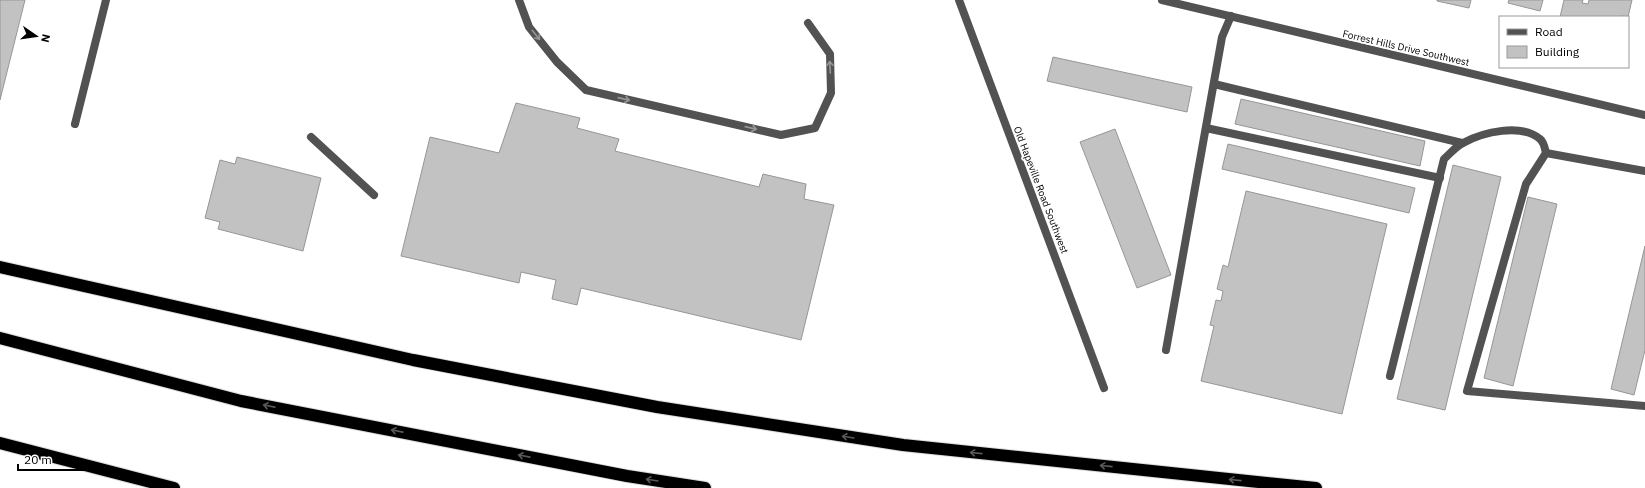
<svg xmlns="http://www.w3.org/2000/svg" width="1645" height="488" viewBox="0 0 1645 488" font-family="'IBM Plex Sans',sans-serif">
<style>
.building{fill:#c2c2c2;stroke:#969696}
.lines{fill:none;stroke-linecap:round;stroke-linejoin:round}
.motorway-casing{stroke:#dbdbdb;stroke-width:14}
.service{stroke:#525252;stroke-width:8}
.minor{stroke:#525252;stroke-width:8}
.motorway{stroke:#000;stroke-width:12}
.oneway{stroke:#979797}
.oneway2{stroke:#595959}
.labels{text-anchor:middle;dominant-baseline:central;stroke-width:3.5;stroke-linejoin:round;paint-order:stroke}
.street-label{font-size:10px;fill:#000;stroke:#fff}
</style>
<rect width="100%" height="100%" fill="#fff"/>
<g class="building">
<path d="M 0,0 L 25,0 L 0,100 Z"/>
<path d="M 1437,0 L 1471,0 L 1469,8 L 1437,1 Z"/>
<path d="M 1509,0 L 1543,0 L 1540,11 L 1508,3 Z"/>
<path d="M 1564,0 L 1583,0 L 1582,3 L 1588,4 L 1589,0 L 1632,0 L 1628,17 L 1622,16 L 1622,17 L 1560,17 Z"/>
<path d="M 1053,57 L 1192,87 L 1187,112 L 1047,81 Z"/>
<path d="M 1241,99 L 1425,141 L 1420,166 L 1235,124 Z"/>
<path d="M 516,103 L 580,118 L 577,128 L 619,139 L 615,151 L 759,187 L 763,174 L 806,184 L 804,199 L 834,205 L 801,340 L 581,288 L 577,305 L 552,299 L 556,280 L 521,272 L 519,283 L 401,256 L 430,137 L 499,153 Z"/>
<path d="M 1115,129 L 1171,275 L 1137,288 L 1080,142 Z"/>
<path d="M 1228,144 L 1415,188 L 1409,213 L 1222,169 Z"/>
<path d="M 237,157 L 321,178 L 303,251 L 218,229 L 220,222 L 205,218 L 220,160 L 235,164 Z"/>
<path d="M 1453,165 L 1501,177 L 1445,410 L 1397,399 Z"/>
<path d="M 1246,191 L 1387,224 L 1342,414 L 1201,381 L 1214,326 L 1210,325 L 1216,300 L 1221,301 L 1223,291 L 1217,289 L 1223,265 L 1228,267 Z"/>
<path d="M 1528,197 L 1557,204 L 1513,386 L 1484,378 Z"/>
<path d="M 1645,246 L 1645,350 L 1634,395 L 1611,389 Z"/>
</g>
<g class="lines">
<g class="motorway-casing">
<g id="motorway">
<path d="M 0,267 L 413,360 L 657,407 L 903,445 L 1316,488"/>
<path d="M 0,338 L 241,401 L 627,476 L 705,488"/>
<path d="M 0,443 L 174,488"/>
</g>
</g>
<g class="service">
<path d="M 519,0 L 529,27 L 557,62 L 586,90 L 781,135 L 815,128 L 831,93 L 830,54 L 808,23"/>
<path d="M 1214,84 L 1462,143"/>
<path d="M 75,124 L 106,0"/>
<path d="M 1206,128 L 1440,178"/>
<path d="M 311,137 L 374,195"/>
<path d="M 1645,171 L 1546,153 L 1526,184 L 1467,391 L 1645,406"/>
<path d="M 1166,350 L 1222,37 L 1231,16"/>
<path d="M 1390,376 L 1444,159 C 1450,154 1456,146 1463,143 C 1483,132 1521,123 1540,139 C 1544,142 1545,149 1546,153"/>
</g>
<g class="minor">
<path d="M 959,0 L 1104,388"/>
<path d="M 1162,0 L 1645,115"/>
</g>
<use href="#motorway" class="motorway"/>
</g>
<defs><path id="oneway-shaft" d="M-6 0H5M1.5-3L5.5 0L1.5 3" fill="none" stroke-width="1.6" stroke-linecap="round" stroke-linejoin="round"/></defs>
<g class="oneway">
<use href="#oneway-shaft" transform="translate(536 35) rotate(51)"/>
<use href="#oneway-shaft" transform="translate(830 67) rotate(-93)"/>
<use href="#oneway-shaft" transform="translate(624 99) rotate(13)"/>
<use href="#oneway-shaft" transform="translate(751 128) rotate(13)"/>
</g>
<g class="oneway2">
<use href="#oneway-shaft" transform="translate(269 406) rotate(-169)"/>
<use href="#oneway-shaft" transform="translate(397 431) rotate(-169)"/>
<use href="#oneway-shaft" transform="translate(848 437) rotate(-171)"/>
<use href="#oneway-shaft" transform="translate(976 453) rotate(-174)"/>
<use href="#oneway-shaft" transform="translate(524 456) rotate(-169)"/>
<use href="#oneway-shaft" transform="translate(1106 466) rotate(-174)"/>
<use href="#oneway-shaft" transform="translate(652 480) rotate(-171)"/>
<use href="#oneway-shaft" transform="translate(1235 480) rotate(-174)"/>
</g>
<g class="labels">
<g class="street-label">
<text transform="translate(1406 48) rotate(13)">Forrest Hills Drive Southwest</text>
<text transform="translate(1041 190) rotate(69)">Old Hapeville Road Southwest</text>
</g>
</g>
<rect x="1499" y="16" width="130" height="52" fill="#ffffff" stroke="#999999"/>
<rect x="1507" y="29" width="20" height="6" fill="#525252" stroke="#999999"/>
<text x="1535" y="36" font-size="12" fill="#000000">Road</text>
<rect x="1507" y="46" width="20" height="12" fill="#c2c2c2" stroke="#999999"/>
<text x="1535" y="56" font-size="12" fill="#000000">Building</text>
<g transform="translate(36 36) rotate(103)" stroke="#ffffff" stroke-width="3" paint-order="stroke">
<path d="M0-3L7 15L0 10L-7 15Z" fill="#000000"/>
<text y="-6" font-size="11" font-weight="bold" text-anchor="middle" fill="#000000">N</text>
</g>
<path d="M18 464v6h79v-6" fill="none" stroke="#000000" stroke-width="2"/>
<text x="24" y="464" font-size="12" fill="#000000" stroke="#ffffff" stroke-width="3" paint-order="stroke">20 m</text>
</svg>
